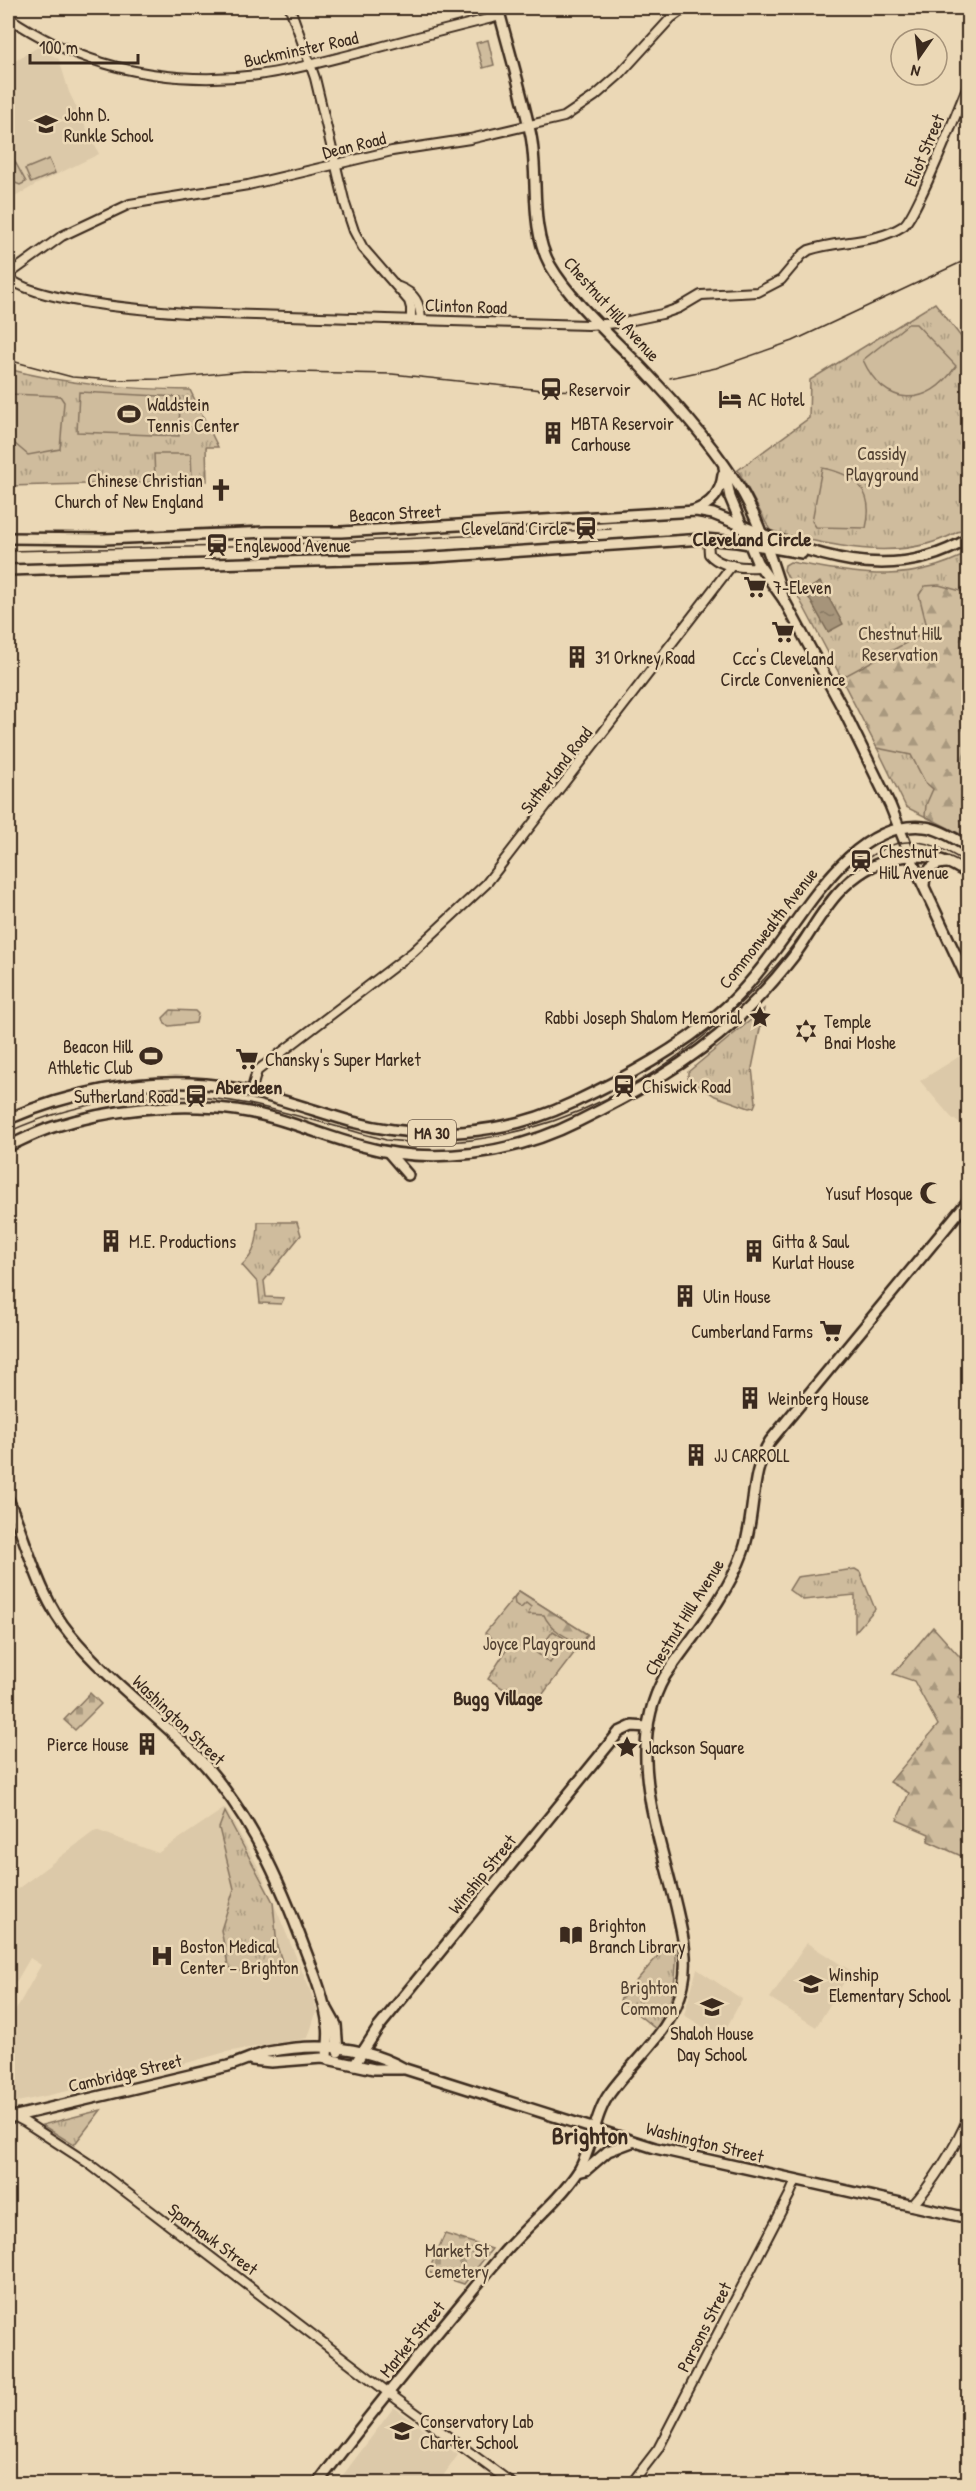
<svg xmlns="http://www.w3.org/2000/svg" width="976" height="2491" viewBox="0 0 976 2491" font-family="'Patrick Hand',sans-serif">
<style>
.built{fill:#dcc9a9}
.grass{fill:url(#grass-tufts);stroke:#85735e;stroke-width:1.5}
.forest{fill:url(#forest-firs);stroke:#85735e;stroke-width:1.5}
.cemetery{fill:url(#cemetery-stones);stroke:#85735e;stroke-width:1.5}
.pitch{fill:#cfbc9d;stroke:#85735e;stroke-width:1.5}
.water{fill:url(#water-ripples);stroke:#7b6a55;stroke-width:1.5}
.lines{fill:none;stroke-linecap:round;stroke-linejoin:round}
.minor-casing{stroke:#3b2a1e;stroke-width:12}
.major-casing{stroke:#3b2a1e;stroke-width:14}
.minor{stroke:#ebd8b6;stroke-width:8}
.major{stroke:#ebd8b6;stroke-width:9}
.tram{stroke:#3b2a1e;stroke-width:1.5}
.labels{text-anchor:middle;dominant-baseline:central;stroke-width:5;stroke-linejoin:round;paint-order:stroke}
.shield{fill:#ebd8b6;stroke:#705e4c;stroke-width:1.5}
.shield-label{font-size:16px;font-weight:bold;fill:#3b2a1e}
.street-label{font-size:18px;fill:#3b2a1e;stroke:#ebd8b6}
.poi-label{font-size:18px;fill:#3b2a1e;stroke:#ebd8b6;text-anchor:start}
.park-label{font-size:18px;fill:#514031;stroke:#ebd8b6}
.neighbourhood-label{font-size:20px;font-weight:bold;fill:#3b2a1e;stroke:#ebd8b6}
.district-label{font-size:24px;font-weight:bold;fill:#3b2a1e;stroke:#ebd8b6}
</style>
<defs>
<pattern id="grass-tufts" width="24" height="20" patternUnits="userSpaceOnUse" patternTransform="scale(1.5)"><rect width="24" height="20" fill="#cfbc9d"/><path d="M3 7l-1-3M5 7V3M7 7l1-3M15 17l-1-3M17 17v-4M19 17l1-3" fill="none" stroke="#a9997f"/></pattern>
<pattern id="forest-firs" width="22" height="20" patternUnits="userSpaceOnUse" patternTransform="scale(1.5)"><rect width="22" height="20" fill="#cfbc9d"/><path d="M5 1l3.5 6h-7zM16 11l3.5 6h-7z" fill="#a9997f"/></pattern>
<pattern id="cemetery-stones" width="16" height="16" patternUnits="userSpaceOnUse" patternTransform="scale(1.5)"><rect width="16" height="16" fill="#cfbc9d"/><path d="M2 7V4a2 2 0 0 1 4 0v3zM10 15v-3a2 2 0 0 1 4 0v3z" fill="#a9997f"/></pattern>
<pattern id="water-ripples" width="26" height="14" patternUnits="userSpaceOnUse" patternTransform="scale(1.5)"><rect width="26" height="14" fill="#a6947a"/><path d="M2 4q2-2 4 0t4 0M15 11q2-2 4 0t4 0" fill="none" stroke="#887963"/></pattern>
</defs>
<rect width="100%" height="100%" fill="#ebd8b6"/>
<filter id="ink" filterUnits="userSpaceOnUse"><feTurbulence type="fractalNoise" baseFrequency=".0167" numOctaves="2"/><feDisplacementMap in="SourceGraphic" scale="12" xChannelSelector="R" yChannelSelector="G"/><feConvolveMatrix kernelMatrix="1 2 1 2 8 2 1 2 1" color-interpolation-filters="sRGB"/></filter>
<g filter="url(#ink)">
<g class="built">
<path d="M 38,47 L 59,59 L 69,92 L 99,154 L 37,184 L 8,201 L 8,65 Z"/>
<path d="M 968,1051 L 968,1130 L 951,1117 L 920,1081 Z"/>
<path d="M 225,1808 L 259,1868 L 312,1995 L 317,2010 L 308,2038 L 226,2052 L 147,2074 L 8,2104 L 8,2024 L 41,1965 L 30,1958 L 8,1996 L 8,1893 L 11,1894 L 96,1830 L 158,1853 Z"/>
<path d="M 807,1943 L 851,1971 L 816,2027 L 770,1998 Z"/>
<path d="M 697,1969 L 742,1999 L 721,2038 L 684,2015 Z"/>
<path d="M 394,2407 L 458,2455 L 438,2483 L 337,2483 Z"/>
</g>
<g class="grass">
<path d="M 8,149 L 26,182 L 20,185 L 8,180 Z"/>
<path d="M 935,303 L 968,346 L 968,526 C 904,566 841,546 771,532 L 738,470 L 809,418 L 810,380 Z"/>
<path d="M 8,369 C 68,385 128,389 190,390 L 218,447 L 206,447 L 207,481 L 8,486 Z"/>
<path d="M 968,553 L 968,838 L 906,807 L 857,707 L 784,570 L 785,565 L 790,562 C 857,573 904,586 968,553 Z"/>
<path d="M 764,1009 L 752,1068 L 756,1102 L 754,1107 L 749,1108 L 715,1096 L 688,1078 L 688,1072 Z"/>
<path d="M 171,1010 L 195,1011 L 198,1014 L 196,1023 L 169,1026 L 165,1024 L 163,1018 Z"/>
<path d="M 258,1222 L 297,1222 L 301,1235 L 264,1281 L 266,1297 L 284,1298 L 281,1304 L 260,1303 L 258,1283 L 242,1265 C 255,1254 258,1239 258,1222 Z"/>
<path d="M 855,1569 L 860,1572 L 875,1609 L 855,1632 L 855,1595 L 803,1600 L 789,1590 L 797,1577 Z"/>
<path d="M 519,1591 L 588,1635 L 533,1707 L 488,1679 L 507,1649 L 485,1633 Z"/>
<path d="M 225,1812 L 273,1902 L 277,1946 L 285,1970 L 258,1968 L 234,1972 L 228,1965 L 221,1930 L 234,1889 L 219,1828 Z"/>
<path d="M 672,1943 C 681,1953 673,1995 668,2008 C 665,2015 660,2022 656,2029 L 620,2000 L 668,1944 Z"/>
<path d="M 101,2110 L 74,2145 L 42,2125 Z"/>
</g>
<g class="forest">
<path d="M 939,585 L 968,593 L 968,838 L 925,816 L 926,805 L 933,789 L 925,782 L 911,755 L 877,748 L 841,678 L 928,631 L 919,595 L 925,586 Z"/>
<path d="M 519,1591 L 587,1634 L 582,1642 C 569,1641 549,1628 544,1615 L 528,1614 L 531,1607 L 526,1603 L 521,1608 L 515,1604 L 514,1598 Z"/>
<path d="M 933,1627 L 968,1666 L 968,1686 L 958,1698 L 968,1706 L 968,1859 L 928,1841 L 929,1834 L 897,1820 L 909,1793 L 890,1782 L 938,1725 L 914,1681 L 893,1674 Z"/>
</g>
<g class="cemetery">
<path d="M 90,1693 L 101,1704 L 75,1730 L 64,1720 Z"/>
<path d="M 445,2234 L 492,2249 L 464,2284 L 428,2272 Z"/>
</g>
<g class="pitch">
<path d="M 488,40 L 494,65 L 483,68 L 476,43 Z"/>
<path d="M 49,159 L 55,173 L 31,183 L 25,169 Z"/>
<path d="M 908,324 L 916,324 L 956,366 C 928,409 884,407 863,360 Z"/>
<path d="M 79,392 L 180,397 L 179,436 L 77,432 Z"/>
<path d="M 9,394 L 60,396 L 64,402 L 60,449 L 28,455 L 8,438 Z"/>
<path d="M 154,454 L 191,454 L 192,478 L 155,479 Z"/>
<path d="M 822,468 C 856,474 875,491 866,528 L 816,527 L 812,521 Z"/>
<path d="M 553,1631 L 567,1640 L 550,1663 L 537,1653 Z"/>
</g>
<path class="water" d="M 820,582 L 843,624 L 828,632 L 805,591 Z"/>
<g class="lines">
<g class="minor-casing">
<g id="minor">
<path d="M 290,8 L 315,78 L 345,204 L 354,231 L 363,248 L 409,301 L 411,308 L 411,320"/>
<path d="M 8,17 C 83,68 168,86 258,75 C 296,70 332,59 369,50 C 413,38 456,27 500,16"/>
<path d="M 8,275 L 62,236 L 130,204 L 248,185 L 392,151 L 470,139 L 564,117 L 595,96 L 619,75 L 671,18 L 685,8"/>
<path d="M 8,277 C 33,302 147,310 186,313 L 588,325 L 619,323 L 662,314 L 679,308 L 701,295 L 758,292 L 781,280 L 802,255 L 809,250 C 839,240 875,244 903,226 C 916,217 959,107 968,85"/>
<path d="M 399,287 C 415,293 420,303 421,320"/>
<path d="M 708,539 L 709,554 C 720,567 744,568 759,567"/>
<path d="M 251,1092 L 257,1071 L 413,952 L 486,884 L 732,565"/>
<path d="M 8,2113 L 25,2122 L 88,2163 L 398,2400 L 513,2484"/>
<path d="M 912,2206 C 931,2185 958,2144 968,2117"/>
<path d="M 631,2484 L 658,2449 L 790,2194 L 796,2180"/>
</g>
</g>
<g class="major-casing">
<g id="major">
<path d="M 498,8 C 509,50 522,93 531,136 C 539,178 529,227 550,265 C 570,300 613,338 641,367 C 674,402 707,438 734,479 C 756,510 773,564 784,600"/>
<path d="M 724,467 L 730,497 L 757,562 L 784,600 L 842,707 L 890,805 L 916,870 L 968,981"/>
<path d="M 693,511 C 710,505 721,493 723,475"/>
<path d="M 8,538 L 104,539 L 266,532 L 341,532 L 696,511 L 713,514 C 796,547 882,591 968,539"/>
<path d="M 8,570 L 419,558 L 704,539 L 737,542 L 802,553"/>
<path d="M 924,885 C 925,870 933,863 948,863"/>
<path d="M 8,1119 C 68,1093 139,1078 205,1084 C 256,1089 304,1108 353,1122 C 424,1141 505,1135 572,1103 C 625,1078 681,1048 725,1008 C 745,990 762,968 778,946 C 811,902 858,820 924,827 C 938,828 956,839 968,847"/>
<path d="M 8,1146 C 22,1140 37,1132 53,1127 C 110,1109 177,1102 236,1110 C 280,1116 319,1135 362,1146 C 432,1166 514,1154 579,1121 C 634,1094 689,1063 735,1021 C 756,1001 776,979 793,957 C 809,936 820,913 837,894 C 872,855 924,842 968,874"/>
<path d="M 389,1153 L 408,1175"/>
<path d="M 8,1499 C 28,1544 38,1596 70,1634 C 106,1678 151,1711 191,1750 C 243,1803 274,1867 300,1936 C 311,1966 324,1995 328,2026 C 330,2036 327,2048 327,2058"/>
<path d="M 326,2007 L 336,2025 L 338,2052"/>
<path d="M 252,2060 L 271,2062 L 322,2058 L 374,2069 L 402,2069"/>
<path d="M 355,2064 L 378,2028 L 619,1732 L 632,1726 L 648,1727"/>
<path d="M 8,2118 L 228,2066 C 241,2062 256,2055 268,2052 C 314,2043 363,2045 405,2069 L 655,2148 L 968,2218"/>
<path d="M 578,2172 L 586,2170 L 608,2151 L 632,2142"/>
<path d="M 317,2484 C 376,2406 439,2330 501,2256 C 525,2227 557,2203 578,2172 C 593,2149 593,2116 610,2093 C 636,2057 673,2031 683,1985 C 689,1959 682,1932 676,1906 C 659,1833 624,1748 665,1676 C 692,1637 727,1597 743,1552 C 756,1515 749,1475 770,1441 L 968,1201"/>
</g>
</g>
<use href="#minor" class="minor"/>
<use href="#major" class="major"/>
<g class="tram">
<path d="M 8,360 L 72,377 L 113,380 L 160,379 L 244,371 L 392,374 L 542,390 L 597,391"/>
<path d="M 670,378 L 716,368 L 793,341 L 968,259"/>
<path d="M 8,551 L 272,545 L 611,529"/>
<path d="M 8,1132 C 83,1098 167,1088 249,1104 C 295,1114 340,1128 386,1140 C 540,1158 684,1074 781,960 C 816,919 834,873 885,848 C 914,833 943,847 968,864"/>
</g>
</g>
</g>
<defs>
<g id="school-bare" transform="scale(1.8)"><path d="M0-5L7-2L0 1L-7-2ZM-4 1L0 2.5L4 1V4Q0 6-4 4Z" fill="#3b2a1e" stroke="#ebd8b6" stroke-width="2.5" paint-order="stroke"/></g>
<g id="station-bare" transform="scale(1.8)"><path d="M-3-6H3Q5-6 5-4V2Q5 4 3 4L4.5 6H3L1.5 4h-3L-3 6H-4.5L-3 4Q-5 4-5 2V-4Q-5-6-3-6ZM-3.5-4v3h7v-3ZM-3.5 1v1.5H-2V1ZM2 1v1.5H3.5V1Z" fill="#3b2a1e" stroke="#ebd8b6" stroke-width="2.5" paint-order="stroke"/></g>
<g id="hotel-bare" transform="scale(1.8)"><path d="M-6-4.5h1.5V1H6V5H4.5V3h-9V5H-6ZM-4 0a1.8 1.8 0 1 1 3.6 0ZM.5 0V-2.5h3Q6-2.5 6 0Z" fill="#3b2a1e" stroke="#ebd8b6" stroke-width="2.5" paint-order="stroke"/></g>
<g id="stadium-bare" transform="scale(1.8)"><path d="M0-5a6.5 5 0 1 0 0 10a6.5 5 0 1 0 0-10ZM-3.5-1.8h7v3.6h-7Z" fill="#3b2a1e" stroke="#ebd8b6" stroke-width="2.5" paint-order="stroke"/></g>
<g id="building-bare" transform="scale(1.8)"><path d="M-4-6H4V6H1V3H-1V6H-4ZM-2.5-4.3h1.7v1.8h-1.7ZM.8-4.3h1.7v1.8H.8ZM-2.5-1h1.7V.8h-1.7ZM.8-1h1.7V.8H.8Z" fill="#3b2a1e" stroke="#ebd8b6" stroke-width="2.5" paint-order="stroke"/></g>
<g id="church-bare" transform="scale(1.8)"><path d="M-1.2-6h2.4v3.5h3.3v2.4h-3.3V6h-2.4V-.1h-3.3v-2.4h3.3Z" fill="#3b2a1e" stroke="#ebd8b6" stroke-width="2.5" paint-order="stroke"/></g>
<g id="supermarket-bare" transform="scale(1.8)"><path d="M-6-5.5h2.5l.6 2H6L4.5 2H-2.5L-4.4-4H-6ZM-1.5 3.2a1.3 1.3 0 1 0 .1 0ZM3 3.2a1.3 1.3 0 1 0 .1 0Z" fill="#3b2a1e" stroke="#ebd8b6" stroke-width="2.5" paint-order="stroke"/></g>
<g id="sight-bare" transform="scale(1.8)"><path d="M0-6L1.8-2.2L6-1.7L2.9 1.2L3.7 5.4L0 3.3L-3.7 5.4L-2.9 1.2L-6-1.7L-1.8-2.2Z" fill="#3b2a1e" stroke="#ebd8b6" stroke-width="2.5" paint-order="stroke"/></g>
<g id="synagogue-bare" transform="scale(1.8)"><path d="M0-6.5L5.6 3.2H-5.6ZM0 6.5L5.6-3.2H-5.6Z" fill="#3b2a1e" stroke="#ebd8b6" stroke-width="2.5" paint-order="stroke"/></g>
<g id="mosque-bare" transform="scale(1.8)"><path d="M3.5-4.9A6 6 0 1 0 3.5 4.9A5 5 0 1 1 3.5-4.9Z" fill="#3b2a1e" stroke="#ebd8b6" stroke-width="2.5" paint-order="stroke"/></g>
<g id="library-bare" transform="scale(1.8)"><path d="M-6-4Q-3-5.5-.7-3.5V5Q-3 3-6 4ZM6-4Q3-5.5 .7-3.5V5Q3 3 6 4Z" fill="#3b2a1e" stroke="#ebd8b6" stroke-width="2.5" paint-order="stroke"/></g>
<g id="hospital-bare" transform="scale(1.8)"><path d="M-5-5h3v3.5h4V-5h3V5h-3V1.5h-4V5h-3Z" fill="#3b2a1e" stroke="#ebd8b6" stroke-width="2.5" paint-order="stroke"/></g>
</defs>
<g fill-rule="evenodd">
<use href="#school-bare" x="46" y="124"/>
<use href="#station-bare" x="551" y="389"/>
<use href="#hotel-bare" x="730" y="399"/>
<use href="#stadium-bare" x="129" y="414"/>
<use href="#building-bare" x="553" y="433"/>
<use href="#church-bare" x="221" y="490"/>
<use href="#station-bare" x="586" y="528"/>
<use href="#station-bare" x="217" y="545"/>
<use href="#supermarket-bare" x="755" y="587"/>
<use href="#supermarket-bare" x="783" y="632"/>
<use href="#building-bare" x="577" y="657"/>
<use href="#station-bare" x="861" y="861"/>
<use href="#sight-bare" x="760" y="1017"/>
<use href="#synagogue-bare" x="806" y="1031"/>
<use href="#stadium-bare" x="151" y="1056"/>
<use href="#supermarket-bare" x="247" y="1059"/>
<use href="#station-bare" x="624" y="1086"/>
<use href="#station-bare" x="196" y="1096"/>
<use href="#mosque-bare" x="931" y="1193"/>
<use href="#building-bare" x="111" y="1241"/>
<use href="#building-bare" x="754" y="1251"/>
<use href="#building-bare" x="685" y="1296"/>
<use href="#supermarket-bare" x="831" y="1331"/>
<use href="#building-bare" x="750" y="1398"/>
<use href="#building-bare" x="696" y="1455"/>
<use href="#building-bare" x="147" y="1744"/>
<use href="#sight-bare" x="627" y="1747"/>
<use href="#library-bare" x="571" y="1935"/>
<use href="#hospital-bare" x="162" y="1956"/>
<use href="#school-bare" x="811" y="1984"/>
<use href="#school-bare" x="712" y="2007"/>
<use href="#school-bare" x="402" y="2431"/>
</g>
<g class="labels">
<rect class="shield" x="408" y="1120" width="48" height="26" rx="4.5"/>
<g class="shield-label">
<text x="432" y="1133">MA 30</text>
</g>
<g class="street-label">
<text transform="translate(301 49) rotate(-12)">Buckminster Road</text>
<text transform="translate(354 145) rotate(-14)">Dean Road</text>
<text transform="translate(924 150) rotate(-67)">Eliot Street</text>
<text transform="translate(466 306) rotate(2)">Clinton Road</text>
<text transform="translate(612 309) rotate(48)">Chestnut Hill Avenue</text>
<text transform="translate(395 513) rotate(-3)">Beacon Street</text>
<text transform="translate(556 770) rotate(-52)">Sutherland Road</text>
<text transform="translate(768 928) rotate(-52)">Commonwealth Avenue</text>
<text transform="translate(684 1617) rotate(-58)">Chestnut Hill Avenue</text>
<text transform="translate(179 1720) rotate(44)">Washington Street</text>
<text transform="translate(482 1874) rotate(-51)">Winship Street</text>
<text transform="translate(125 2073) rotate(-13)">Cambridge Street</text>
<text transform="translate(705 2142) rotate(14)">Washington Street</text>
<text transform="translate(213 2239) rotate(37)">Sparhawk Street</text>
<text transform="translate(704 2327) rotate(-63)">Parsons Street</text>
<text transform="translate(412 2339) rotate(-51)">Market Street</text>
</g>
<g class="poi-label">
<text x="64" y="114">John D.<tspan x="64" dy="21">Runkle School</tspan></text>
<text x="569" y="389">Reservoir</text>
<text x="748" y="399">AC Hotel</text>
<text x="147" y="404">Waldstein<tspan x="147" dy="21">Tennis Center</tspan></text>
<text x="571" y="423">MBTA Reservoir<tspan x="571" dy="21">Carhouse</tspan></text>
<text x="203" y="480" text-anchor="end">Chinese Christian<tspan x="203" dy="21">Church of New England</tspan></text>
<text x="568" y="528" text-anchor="end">Cleveland Circle</text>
<text x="235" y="545">Englewood Avenue</text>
<text x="773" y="587">7-Eleven</text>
<text x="595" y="657">31 Orkney Road</text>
<text x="783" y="658" text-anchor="middle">Ccc's Cleveland<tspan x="783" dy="21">Circle Convenience</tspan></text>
<text x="879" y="851">Chestnut<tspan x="879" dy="21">Hill Avenue</tspan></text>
<text x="742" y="1017" text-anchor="end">Rabbi Joseph Shalom Memorial</text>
<text x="824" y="1021">Temple<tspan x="824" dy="21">Bnai Moshe</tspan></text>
<text x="133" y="1046" text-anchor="end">Beacon Hill<tspan x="133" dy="21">Athletic Club</tspan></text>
<text x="265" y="1059">Chansky's Super Market</text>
<text x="642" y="1086">Chiswick Road</text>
<text x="178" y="1096" text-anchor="end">Sutherland Road</text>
<text x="913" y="1193" text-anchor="end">Yusuf Mosque</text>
<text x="129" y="1241">M.E. Productions</text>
<text x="772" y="1241">Gitta &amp; Saul<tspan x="772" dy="21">Kurlat House</tspan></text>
<text x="703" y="1296">Ulin House</text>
<text x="813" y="1331" text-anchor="end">Cumberland Farms</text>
<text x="768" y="1398">Weinberg House</text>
<text x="714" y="1455">JJ CARROLL</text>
<text x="129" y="1744" text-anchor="end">Pierce House</text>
<text x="645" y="1747">Jackson Square</text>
<text x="589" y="1925">Brighton<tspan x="589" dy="21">Branch Library</tspan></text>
<text x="180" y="1946">Boston Medical<tspan x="180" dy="21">Center – Brighton</tspan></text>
<text x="829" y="1974">Winship<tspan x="829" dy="21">Elementary School</tspan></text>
<text x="712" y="2033" text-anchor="middle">Shaloh House<tspan x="712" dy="21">Day School</tspan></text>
<text x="420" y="2421">Conservatory Lab<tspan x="420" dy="21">Charter School</tspan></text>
</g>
<g class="park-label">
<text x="882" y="453">Cassidy<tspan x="882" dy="21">Playground</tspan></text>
<text x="900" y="633">Chestnut Hill<tspan x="900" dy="21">Reservation</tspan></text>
<text x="539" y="1643">Joyce Playground</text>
<text x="649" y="1987">Brighton<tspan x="649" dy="21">Common</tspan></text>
<text x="457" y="2250">Market St<tspan x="457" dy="21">Cemetery</tspan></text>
</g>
<g class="neighbourhood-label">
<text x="752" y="538">Cleveland Circle</text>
<text x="249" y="1086">Aberdeen</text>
<text x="498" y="1697">Bugg Village</text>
</g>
<g class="district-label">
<text x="590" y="2135">Brighton</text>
</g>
</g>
<rect width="976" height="2491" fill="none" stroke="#ebd8b6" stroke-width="30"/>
<rect x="15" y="15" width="946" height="2461" fill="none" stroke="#3b2a1e" stroke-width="2" filter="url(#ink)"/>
<g transform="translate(919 57) rotate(194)"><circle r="28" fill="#ebd8b6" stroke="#a59279" stroke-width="1.5"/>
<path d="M0-4.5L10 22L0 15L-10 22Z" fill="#3b2a1e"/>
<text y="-9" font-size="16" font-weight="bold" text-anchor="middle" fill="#3b2a1e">N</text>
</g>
<path d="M30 54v9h108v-9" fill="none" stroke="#3b2a1e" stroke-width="3"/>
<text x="39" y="54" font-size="18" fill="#3b2a1e" stroke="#ebd8b6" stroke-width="4.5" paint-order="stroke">100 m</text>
</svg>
